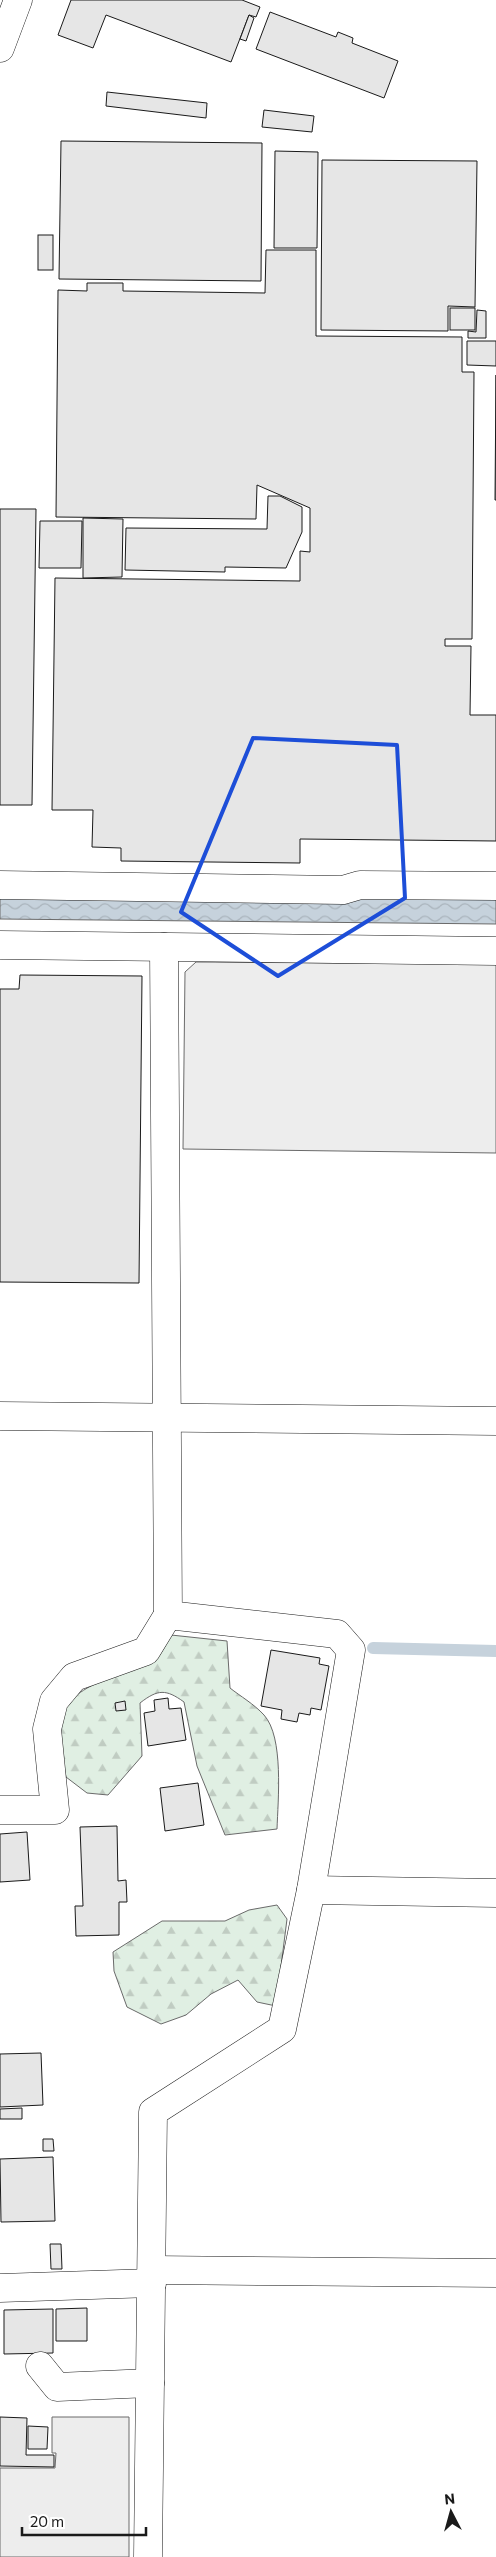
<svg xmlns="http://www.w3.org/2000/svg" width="496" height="2557" viewBox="0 0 496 2557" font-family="Commissioner,sans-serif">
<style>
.forest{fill:url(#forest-firs);stroke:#6a6a6a}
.parking{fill:#ededed;stroke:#6a6a6a}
.water{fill:url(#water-waves);stroke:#6a6a6a}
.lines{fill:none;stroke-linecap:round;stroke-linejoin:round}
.stream{stroke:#c6d2dc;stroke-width:12}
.building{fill:#e6e6e6;stroke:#1a1a1a}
.minor-casing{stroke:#1a1a1a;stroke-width:29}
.major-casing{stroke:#1a1a1a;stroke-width:29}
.minor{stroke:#fff;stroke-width:28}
.major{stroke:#fff;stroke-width:28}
.marked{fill:none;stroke:#1d4ed8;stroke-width:4;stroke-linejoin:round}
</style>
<defs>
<pattern id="forest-firs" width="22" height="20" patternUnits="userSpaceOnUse" patternTransform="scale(1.25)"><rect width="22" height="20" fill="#e0efe3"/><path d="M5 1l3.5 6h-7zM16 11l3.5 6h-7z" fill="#c0ccc2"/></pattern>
<pattern id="water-waves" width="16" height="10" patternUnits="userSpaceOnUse" patternTransform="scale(1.25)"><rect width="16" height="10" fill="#c6d2dc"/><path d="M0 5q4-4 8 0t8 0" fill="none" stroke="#aab4bc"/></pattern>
</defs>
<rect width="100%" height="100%" fill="#fff"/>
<g class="forest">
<path d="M 171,1635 L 227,1641 L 230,1688 C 240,1696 254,1704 264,1715 C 284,1737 278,1800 277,1829 L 225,1835 L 197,1766 L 184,1702 C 166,1689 158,1689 140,1703 L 142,1756 L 108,1795 L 87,1793 L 66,1777 C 53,1712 57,1697 121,1673 C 131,1670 146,1667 154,1661 C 161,1656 166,1643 171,1635 Z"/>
<path d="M 277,1905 L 287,1919 L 276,2006 L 257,2002 L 238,1980 L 211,1994 L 186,2015 L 161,2024 L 127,2007 L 114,1971 L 113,1952 L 162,1921 L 225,1921 L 249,1910 Z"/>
</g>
<g class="parking">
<path d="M 196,962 L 496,964 L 496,1153 L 183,1149 L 185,972 Z"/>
<path d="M 52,2417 L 129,2417 L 129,2557 L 0,2557 L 0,2468 L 55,2468 L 56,2453 L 52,2453 Z"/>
</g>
<path class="water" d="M 0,893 L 496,898 L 496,924 L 0,919 Z"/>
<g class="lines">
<path class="stream" d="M 373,1648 L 496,1651"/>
</g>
<g class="building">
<path d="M 71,0 L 242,0 L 260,7 L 256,17 L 249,15 L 231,62 L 106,15 L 93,48 L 58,35 Z"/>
<path d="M 270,12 L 336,37 L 338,32 L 353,38 L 352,43 L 398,61 L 384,98 L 256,49 Z"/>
<path d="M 249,15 L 254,18 L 246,41 L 240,39 Z"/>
<path d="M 107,92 L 207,103 L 206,118 L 106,106 Z"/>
<path d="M 264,110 L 314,116 L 312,132 L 262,127 Z"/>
<path d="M 61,141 L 262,143 L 261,281 L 59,279 Z"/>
<path d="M 275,151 L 318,152 L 317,248 L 274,248 Z"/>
<path d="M 322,160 L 477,161 L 475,307 L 448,306 L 448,331 L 321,330 Z"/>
<rect x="38" y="235" width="15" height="35"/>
<path d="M 266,250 L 316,250 L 316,336 L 462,337 L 462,372 L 474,372 L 472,639 L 445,639 L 445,646 L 471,646 L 470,715 L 496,715 L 496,841 L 300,839 L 300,863 L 121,861 L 121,848 L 92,847 L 93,810 L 52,810 L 55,578 L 300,581 L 300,551 L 310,552 L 310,508 L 257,485 L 256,519 L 56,517 L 58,290 L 87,291 L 87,283 L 123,283 L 123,291 L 265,293 Z"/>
<rect x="450" y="308" width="25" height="22"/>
<path d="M 477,310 L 486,311 L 486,338 L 468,338 L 468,331 L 476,332 Z"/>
<path d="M 467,341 L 496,341 L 496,366 L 467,365 Z"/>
<path d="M 496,375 L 496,500 L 495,500 Z"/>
<path d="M 268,496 L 280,496 L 302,507 L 302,532 L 286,568 L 225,567 L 225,572 L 125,570 L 126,528 L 267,529 Z"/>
<path d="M 0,509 L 36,509 L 32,805 L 0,805 Z"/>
<path d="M 83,518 L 123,519 L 122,577 L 83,578 Z"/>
<path d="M 40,521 L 82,521 L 81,568 L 39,568 Z"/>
<path d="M 20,975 L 142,976 L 139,1283 L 0,1282 L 0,989 L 19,989 Z"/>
<path d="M 271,1650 L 320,1658 L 319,1664 L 329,1666 L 321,1710 L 311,1708 L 310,1715 L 299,1713 L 297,1722 L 281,1719 L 282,1710 L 261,1706 Z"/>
<path d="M 168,1698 L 169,1709 L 181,1708 L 186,1740 L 148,1746 L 144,1713 L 155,1711 L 154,1700 Z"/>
<path d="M 125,1701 L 126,1710 L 116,1711 L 115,1703 Z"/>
<path d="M 198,1783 L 204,1825 L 165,1831 L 160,1788 Z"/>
<path d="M 117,1826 L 118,1881 L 126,1880 L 127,1902 L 119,1902 L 119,1935 L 76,1936 L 75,1906 L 83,1906 L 80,1827 Z"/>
<path d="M 27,1832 L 30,1880 L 0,1882 L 0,1834 Z"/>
<path d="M 41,2053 L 43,2105 L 0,2107 L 0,2054 Z"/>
<path d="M 22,2108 L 22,2119 L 0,2119 L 0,2109 Z"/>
<path d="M 43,2139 L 53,2139 L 54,2151 L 43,2151 Z"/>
<path d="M 53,2157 L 55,2221 L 1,2222 L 0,2159 Z"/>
<path d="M 50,2244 L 61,2244 L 62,2269 L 51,2269 Z"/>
<path d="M 87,2308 L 87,2341 L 56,2341 L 56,2309 Z"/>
<path d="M 53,2309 L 53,2353 L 4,2354 L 4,2310 Z"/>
<path d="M 0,2417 L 27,2418 L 26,2455 L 54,2455 L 54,2467 L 0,2466 Z"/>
<path d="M 28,2426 L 48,2427 L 47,2449 L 28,2449 Z"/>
</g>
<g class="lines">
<g class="minor-casing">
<g id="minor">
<path d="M 0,885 L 343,890 L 360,885 L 496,886"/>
<path d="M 0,945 L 496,951"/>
<path d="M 0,1416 L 496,1421"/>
<path d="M 0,1810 L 55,1810 L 47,1729 L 54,1701 L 74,1677 L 146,1651 L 168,1615"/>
<path d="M 311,1890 L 496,1893"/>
<path d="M 152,2270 L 496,2273"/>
<path d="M 0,2288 L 152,2283"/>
<path d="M 40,2366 L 57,2387 L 150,2383"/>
<path d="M 148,2557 L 153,2112 L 282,2029 L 311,1890 L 351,1650 L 337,1634 L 168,1615 L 164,947"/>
</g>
</g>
<g class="major-casing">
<path id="major" d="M 0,48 L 18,0"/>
</g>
<use href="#minor" class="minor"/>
<use href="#major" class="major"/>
</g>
<path class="marked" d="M 253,738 L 397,745 L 405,898 L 278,976 L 181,912 Z"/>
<g transform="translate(451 2512) rotate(354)" stroke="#ffffff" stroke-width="4" paint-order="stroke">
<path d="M0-4L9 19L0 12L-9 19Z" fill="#1a1a1a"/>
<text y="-8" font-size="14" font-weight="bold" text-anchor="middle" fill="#1a1a1a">N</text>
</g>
<path d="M22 2527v8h124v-8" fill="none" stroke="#1a1a1a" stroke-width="2.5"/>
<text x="30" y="2527" font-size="15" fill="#1a1a1a" stroke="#ffffff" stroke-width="4" paint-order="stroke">20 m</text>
</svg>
